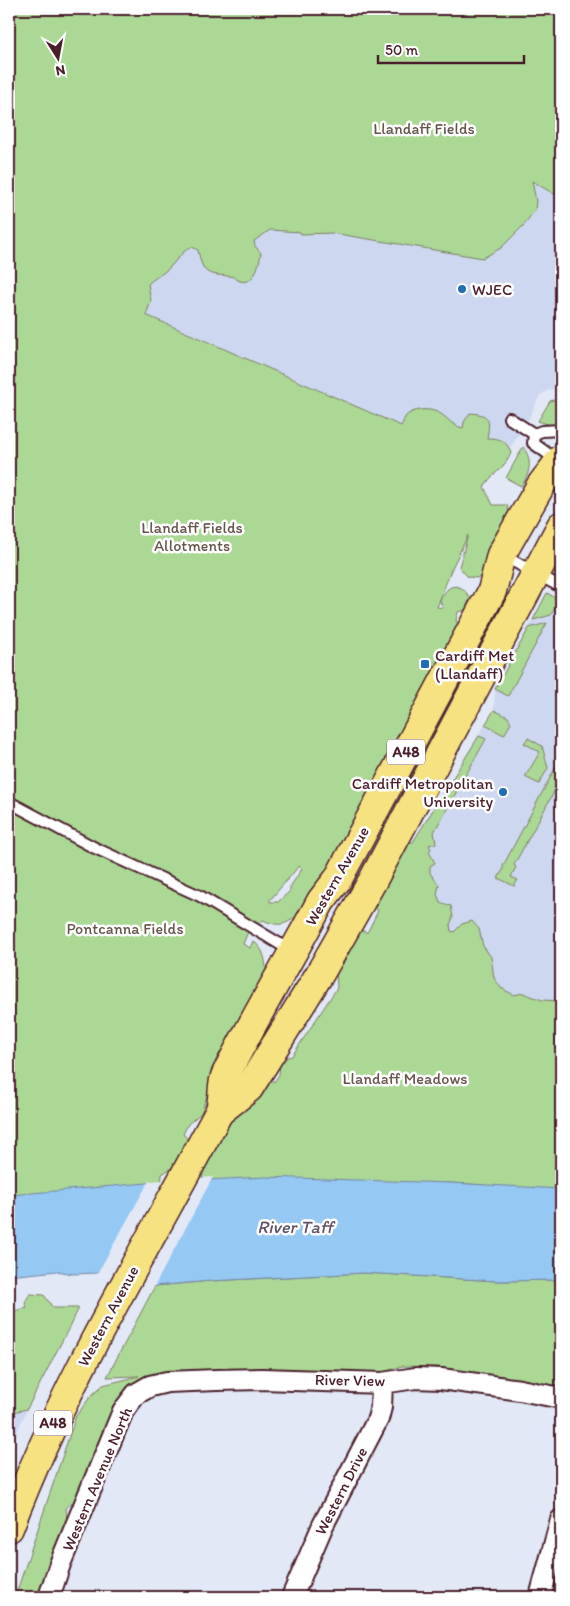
<svg xmlns="http://www.w3.org/2000/svg" width="570" height="1606" viewBox="0 0 570 1606" font-family="Itim,sans-serif">
<style>
.built{fill:#cdd8f0}
.green{fill:#acd896;stroke:#7b7c60;fill-rule:evenodd}
.water{fill:#95c8f2;stroke:#7784a2}
.pier{fill:#e2e8f6}
.lines{fill:none;stroke-linecap:round;stroke-linejoin:round}
.lane-casing{stroke:#4a1f2b;stroke-width:14}
.street-casing{stroke:#4a1f2b;stroke-width:24}
.highway-casing{stroke:#4a1f2b;stroke-width:31}
.lane{stroke:#fff;stroke-width:10}
.street{stroke:#fff;stroke-width:20}
.highway{stroke:#f6e281;stroke-width:28}
.poi-dot{fill:#1f6fb2;stroke:#fff;stroke-width:2}
.labels{text-anchor:middle;dominant-baseline:central;stroke-width:5;stroke-linejoin:round;paint-order:stroke}
.shield{fill:#fff;stroke:#80626b;stroke-width:1}
.shield-label{font-size:15px;font-weight:bold;fill:#4a1f2b}
.park-label{font-size:16px;fill:#67564b;stroke:#fff}
.poi-label{font-size:16px;fill:#4a1f2b;stroke:#fff;text-anchor:start}
.street-label{font-size:16px;fill:#4a1f2b;stroke:#fff}
.water-label{font-size:18px;font-style:italic;fill:#605267;stroke:#fff}
</style>
<rect width="100%" height="100%" fill="#e2e8f6"/>
<filter id="ink" filterUnits="userSpaceOnUse"><feTurbulence type="fractalNoise" baseFrequency=".02" numOctaves="2"/><feDisplacementMap in="SourceGraphic" scale="10" xChannelSelector="R" yChannelSelector="G"/><feConvolveMatrix kernelMatrix="1 2 1 2 8 2 1 2 1" color-interpolation-filters="sRGB"/></filter>
<g filter="url(#ink)">
<g class="built">
<path d="M 532,181 L 561,198 L 561,389 L 549,390 L 540,395 L 530,416 L 496,471 L 453,449 L 80,286 L 141,224 L 332,233 L 483,258 Z"/>
<path d="M 547,593 L 559,600 L 561,597 L 561,1047 L 469,994 L 409,848 L 494,710 L 495,689 Z"/>
<path d="M 27,1409 L 9,1451 L 9,1413 Z"/>
</g>
<g class="green">
<path d="M 9,9 L 561,9 L 561,198 L 532,181 L 536,201 L 535,210 L 523,226 L 501,248 L 483,258 L 332,233 L 301,234 L 300,232 L 270,230 L 254,241 L 255,246 L 261,253 C 259,264 255,285 240,281 C 235,279 234,276 229,276 C 205,274 203,274 198,250 L 192,247 C 181,251 176,262 168,269 C 161,275 154,278 148,284 L 151,301 L 146,315 L 401,426 C 403,423 404,418 406,416 C 413,409 428,408 437,412 C 447,416 450,425 463,428 L 464,422 L 470,413 C 491,414 490,421 487,438 C 500,438 506,440 511,453 C 504,470 492,473 484,487 L 493,505 L 507,505 L 509,513 L 512,514 L 485,574 L 478,578 L 468,577 L 459,567 L 468,535 L 451,570 L 437,607 L 443,608 L 440,601 C 447,583 460,581 470,598 L 465,610 L 458,612 L 456,620 L 458,626 L 437,684 L 306,907 C 291,921 284,930 263,920 L 251,930 L 249,929 L 243,944 L 250,948 L 253,941 C 266,950 266,964 266,979 L 220,1081 L 208,1093 L 201,1113 L 188,1124 L 183,1134 L 194,1145 L 176,1165 L 162,1174 L 161,1189 L 9,1206 ZM 299,866 L 302,869 L 290,887 L 290,891 L 278,902 L 270,902 L 270,900 Z"/>
<path d="M 561,398 L 561,423 L 551,425 L 538,421 L 550,401 Z"/>
<path d="M 523,447 C 533,460 530,474 521,486 L 506,478 Z"/>
<path d="M 547,593 L 559,600 L 551,615 L 533,620 Z"/>
<path d="M 547,623 L 508,696 L 495,689 L 529,628 Z"/>
<path d="M 494,710 L 508,717 L 511,723 L 504,735 L 485,725 Z"/>
<path d="M 479,736 L 486,739 L 434,832 L 436,843 L 429,845 L 431,849 L 429,852 L 435,863 L 430,866 L 430,873 L 439,885 L 437,894 L 440,902 L 451,906 L 453,917 L 450,925 L 451,931 L 454,932 L 462,924 L 472,921 L 479,929 L 483,946 L 491,957 L 494,978 L 501,988 L 514,995 L 523,993 L 542,1000 L 561,1001 L 561,1216 L 484,1185 L 450,1183 L 250,1192 L 202,1178 L 208,1153 L 216,1149 L 218,1140 L 223,1137 L 221,1130 L 228,1125 L 234,1109 L 263,1074 L 274,1082 L 279,1075 L 280,1064 L 288,1057 L 292,1056 L 337,988 L 336,968 L 356,931 L 365,931 L 367,933 L 378,911 L 373,905 L 404,844 L 413,842 Z"/>
<path d="M 528,738 L 542,746 L 548,768 L 539,784 L 525,777 L 540,752 L 524,743 Z"/>
<path d="M 560,759 L 561,760 L 561,773 L 558,780 L 560,781 L 514,865 L 516,867 L 511,877 L 518,880 L 514,886 L 498,878 L 503,870 L 503,866 Z"/>
<path d="M 364,1273 L 497,1281 L 561,1280 L 561,1389 L 529,1381 L 438,1367 L 402,1366 L 380,1373 L 153,1392 L 139,1402 L 89,1502 L 75,1501 L 66,1507 L 68,1540 L 45,1597 L 15,1597 L 76,1416 L 91,1396 L 103,1385 L 139,1376 L 107,1377 L 155,1286 L 211,1281 Z"/>
<path d="M 30,1294 L 44,1295 L 53,1308 L 79,1308 L 27,1409 L 9,1413 L 9,1312 L 27,1308 L 25,1302 Z"/>
</g>
<path class="water" d="M 265,1177 L 451,1183 L 561,1189 L 561,1280 L 497,1281 L 364,1273 L 211,1281 L 155,1286 L 117,1281 L 98,1273 L 73,1274 L 57,1271 L 9,1276 L 9,1195 L 147,1183 Z"/>
<path class="pier" d="M 213,1177 L 153,1289 L 117,1283 L 96,1276 L 149,1181 Z"/>
<g class="lines">
<g class="lane-casing">
<g id="lane">
<path d="M 509,418 L 534,434"/>
<path d="M 534,434 L 533,443 L 558,461"/>
<path d="M 534,434 L 542,431 L 561,430"/>
<path d="M 502,555 L 561,587"/>
<path d="M 9,802 L 95,848 L 200,896 L 293,952"/>
</g>
</g>
<g class="street-casing">
<g id="street">
<path d="M 49,1597 L 60,1564 L 123,1411 L 136,1394 L 150,1386 L 167,1382 L 217,1380 L 263,1379 L 382,1383 L 416,1378 L 441,1379 L 520,1390 L 561,1398"/>
<path d="M 292,1597 L 323,1525 L 378,1419 L 381,1407 L 382,1383"/>
<path d="M 540,1597 L 561,1520"/>
</g>
</g>
<g class="highway-casing">
<g id="highway">
<path d="M 220,1111 L 249,1088 L 319,975 L 373,880 L 561,526"/>
<path d="M 9,1528 C 64,1383 145,1250 218,1114 C 225,1102 220,1086 226,1074 C 256,1015 290,959 321,901 L 338,879 L 492,591 L 501,555 L 541,485 L 561,459"/>
</g>
</g>
<use href="#lane" class="lane"/>
<use href="#street" class="street"/>
<use href="#highway" class="highway"/>
</g>
</g>
<g class="poi-dot">
<circle cx="462" cy="289" r="5"/>
<rect x="420" y="659" width="10" height="10" rx="2.5"/>
<circle cx="503" cy="792" r="5"/>
</g>
<g class="labels">
<g class="shield">
<rect x="387" y="739.5" width="38" height="25" rx="4"/>
<rect x="34" y="1410.5" width="38" height="25" rx="4"/>
</g>
<g class="shield-label">
<text x="406" y="752">A48</text>
<text x="53" y="1423">A48</text>
</g>
<g class="park-label">
<text x="424" y="128">Llandaff Fields</text>
<text x="192" y="527">Llandaff Fields<tspan x="192" dy="18">Allotments</tspan></text>
<text x="125" y="928">Pontcanna Fields</text>
<text x="405" y="1078">Llandaff Meadows</text>
</g>
<g class="poi-label">
<text x="472" y="289">WJEC</text>
<text x="435" y="655">Cardiff Met<tspan x="435" dy="18">(Llandaff)</tspan></text>
<text x="493" y="783" text-anchor="end">Cardiff Metropolitan<tspan x="493" dy="18">University</tspan></text>
</g>
<g class="street-label">
<text transform="translate(337 876) rotate(-60)">Western Avenue</text>
<text transform="translate(108 1316) rotate(-62)">Western Avenue</text>
<text transform="translate(350 1380) rotate(1)">River View</text>
<text transform="translate(97 1479) rotate(-67)">Western Avenue North</text>
<text transform="translate(341 1491) rotate(-63)">Western Drive</text>
</g>
<g class="water-label">
<text x="295" y="1227">River Taff</text>
</g>
</g>
<rect width="570" height="1606" fill="none" stroke="#fff" stroke-width="30"/>
<rect x="15" y="15" width="540" height="1576" fill="none" stroke="#4a1f2b" stroke-width="2" filter="url(#ink)"/>
<g transform="translate(58 58) rotate(169)" stroke="#ffffff" stroke-width="4" paint-order="stroke">
<path d="M0-4L9 19L0 12L-9 19Z" fill="#4a1f2b"/>
<text y="-8" font-size="14" font-weight="bold" text-anchor="middle" fill="#4a1f2b">N</text>
</g>
<path d="M378 55v8h146v-8" fill="none" stroke="#4a1f2b" stroke-width="2.5"/>
<text x="385" y="55" font-size="15" fill="#4a1f2b" stroke="#ffffff" stroke-width="4" paint-order="stroke">50 m</text>
</svg>
